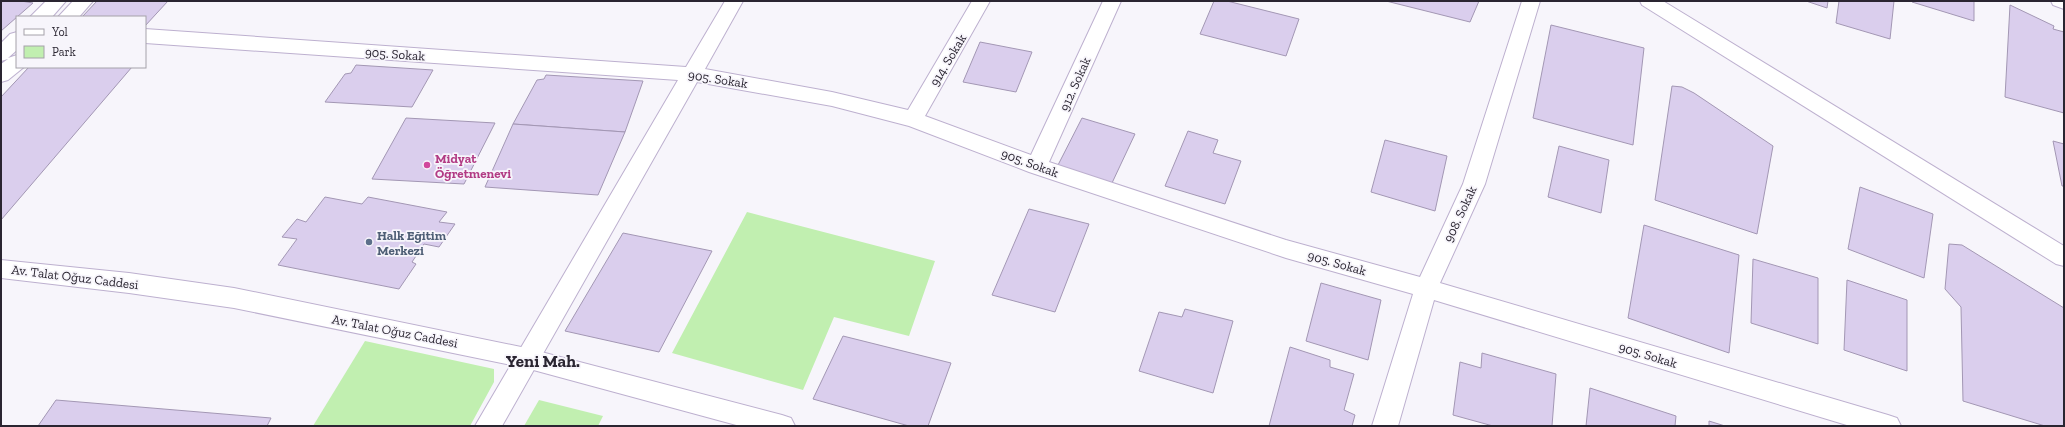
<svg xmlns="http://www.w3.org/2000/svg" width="2065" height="427" viewBox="0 0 2065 427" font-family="'Zilla Slab',serif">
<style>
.green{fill:#c1efb0}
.building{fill:#daceed;stroke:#a397b4}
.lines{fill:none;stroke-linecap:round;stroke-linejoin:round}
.street-casing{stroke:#bdb0cf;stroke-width:2}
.secondary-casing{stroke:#bdb0cf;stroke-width:2}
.street{fill:#fff;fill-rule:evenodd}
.secondary{fill:#fff;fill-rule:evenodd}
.hotel-dot{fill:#d1479c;stroke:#f7f5fb;stroke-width:1.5}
.service-dot{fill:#5c6f8a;stroke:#f7f5fb;stroke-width:1.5}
.labels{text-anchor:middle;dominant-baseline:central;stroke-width:3.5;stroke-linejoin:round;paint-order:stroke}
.street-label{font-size:13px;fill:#2a2531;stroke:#f7f5fb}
.hotel-label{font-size:13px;font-weight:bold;fill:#b23c85;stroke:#f7f5fb;text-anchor:start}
.service-label{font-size:13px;font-weight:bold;fill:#4e5e75;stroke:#f7f5fb;text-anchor:start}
.district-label{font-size:17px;font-weight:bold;fill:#2a2531;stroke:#f7f5fb}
</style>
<rect width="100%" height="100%" fill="#f7f5fb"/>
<g class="green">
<path d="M 747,212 L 935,261 L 909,336 L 834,317 L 803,390 L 672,353 Z"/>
<path d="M 365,341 L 494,369 L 494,382 L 470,426 L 313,426 Z"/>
<path d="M 539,400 L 603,416 L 598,426 L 524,426 Z"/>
</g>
<g class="building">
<path d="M 1,1 L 21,1 L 33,3 L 1,31 Z"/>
<path d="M 97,1 L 168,1 L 145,26 L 145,17 L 82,17 Z"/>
<path d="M 1214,1 L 1227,1 L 1299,19 L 1286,56 L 1200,34 Z"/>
<path d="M 1386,1 L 1479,1 L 1470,22 Z"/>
<path d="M 1806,1 L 1828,1 L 1827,8 Z"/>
<path d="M 1839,1 L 1894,1 L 1890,39 L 1836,23 Z"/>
<path d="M 1912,1 L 1974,1 L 1974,21 L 1912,2 Z"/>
<path d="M 2010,5 L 2054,26 L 2053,29 L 2064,32 L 2064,113 L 2005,97 Z"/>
<path d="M 1551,25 L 1644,48 L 1633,145 L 1533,118 Z"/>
<path d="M 980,42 L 1032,52 L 1016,92 L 963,82 Z"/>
<path d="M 356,65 L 433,70 L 412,107 L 325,102 L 345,74 L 351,73 Z"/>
<path d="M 29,67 L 132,67 L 1,220 L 1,97 Z"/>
<path d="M 546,75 L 643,81 L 625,132 L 513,124 L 537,80 L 544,79 Z"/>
<path d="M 1672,86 L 1682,87 L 1694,93 L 1773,146 L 1757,234 L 1655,200 Z"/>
<path d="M 406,118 L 495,123 L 464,184 L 372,179 Z"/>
<path d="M 1082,118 L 1135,134 L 1112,183 L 1057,167 Z"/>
<path d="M 513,124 L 625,132 L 598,195 L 485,187 Z"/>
<path d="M 1188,131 L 1218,140 L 1213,153 L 1241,161 L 1225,204 L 1165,186 Z"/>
<path d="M 1385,140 L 1447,156 L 1435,211 L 1371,192 Z"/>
<path d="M 2053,141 L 2064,144 L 2064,186 L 2062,186 Z"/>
<path d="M 1559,146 L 1609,160 L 1601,213 L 1548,197 Z"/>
<path d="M 1860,187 L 1933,214 L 1924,278 L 1848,249 Z"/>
<path d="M 325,197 L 362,204 L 368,197 L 447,212 L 439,222 L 455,224 L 439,247 L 424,244 L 412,262 L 416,264 L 399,289 L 278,265 L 297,239 L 282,237 L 297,219 L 306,222 Z"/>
<path d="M 1029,209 L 1089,224 L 1055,312 L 992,295 Z"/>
<path d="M 1644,225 L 1739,255 L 1729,353 L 1628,318 Z"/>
<path d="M 623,233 L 712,251 L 659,352 L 565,331 Z"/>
<path d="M 1949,244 L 1962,245 L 2064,308 L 2064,426 L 2045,426 L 1963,401 L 1961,307 L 1945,289 Z"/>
<path d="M 1753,259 L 1818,278 L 1818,344 L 1751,323 Z"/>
<path d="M 1847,280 L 1907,300 L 1907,371 L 1844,350 Z"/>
<path d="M 1321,283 L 1381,300 L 1368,360 L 1306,341 Z"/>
<path d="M 1185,309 L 1233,321 L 1213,393 L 1139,371 L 1159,312 L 1182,317 Z"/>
<path d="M 843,336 L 951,363 L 928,426 L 909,426 L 813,399 Z"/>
<path d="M 1290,347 L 1330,360 L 1330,367 L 1354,374 L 1344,410 L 1355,415 L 1352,426 L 1269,426 Z"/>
<path d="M 1482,353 L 1556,374 L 1552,426 L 1493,426 L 1453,415 L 1460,362 L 1481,368 Z"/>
<path d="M 1590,388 L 1676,416 L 1675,426 L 1586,426 Z"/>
<path d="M 56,400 L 271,418 L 267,426 L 38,426 Z"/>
<path d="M 1709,421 L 1725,426 L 1709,426 Z"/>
</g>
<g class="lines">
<g class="street-casing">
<g id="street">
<path d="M 725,1 L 743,1 L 705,69 L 832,92 L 908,110 L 972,1 L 990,1 L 925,116 L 1031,155 L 1103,1 L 1121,1 L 1049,162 L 1286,240 L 1420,277 L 1463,184 L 1522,1 L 1540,1 L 1485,184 L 1440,283 L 1888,415 L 1897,418 L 1901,426 L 1850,426 L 1434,300 L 1398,426 L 1372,426 L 1413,294 L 1286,258 L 1029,172 L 909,126 L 832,106 L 697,82 L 502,426 L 475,426 L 678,80 L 145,43 L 145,29 L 686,67 Z"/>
<path d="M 2051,1 L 2064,1 L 2064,9 L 2053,5 Z"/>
</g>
</g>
<g class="secondary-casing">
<g id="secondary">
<path d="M 46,1 L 66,1 L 52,17 L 30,17 Z"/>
<path d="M 73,1 L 93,1 L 79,17 L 58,17 Z"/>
<path d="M 1640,1 L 1663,1 L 2064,246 L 2064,266 L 2056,264 L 1642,5 Z"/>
<path d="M 17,32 L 17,50 L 8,58 L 17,55 L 17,67 L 24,67 L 8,80 L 1,82 L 1,64 L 8,59 L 1,61 L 1,43 L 10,34 Z"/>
<path d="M 1,260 L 129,273 L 234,288 L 526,348 L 782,415 L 791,418 L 795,426 L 740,426 L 526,368 L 234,308 L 129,293 L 1,278 Z"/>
</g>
</g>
<use href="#street" class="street"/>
<use href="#secondary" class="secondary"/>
</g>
<circle class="hotel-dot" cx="427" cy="165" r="4"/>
<circle class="service-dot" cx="369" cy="242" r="4"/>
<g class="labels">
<g class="street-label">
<text transform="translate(395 54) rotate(4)">905. Sokak</text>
<text transform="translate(948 60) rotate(-59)">914. Sokak</text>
<text transform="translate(718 79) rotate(9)">905. Sokak</text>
<text transform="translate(1075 84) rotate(-66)">912. Sokak</text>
<text transform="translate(1030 163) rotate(20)">905. Sokak</text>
<text transform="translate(1460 214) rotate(-65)">908. Sokak</text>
<text transform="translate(1337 263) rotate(16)">905. Sokak</text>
<text transform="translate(75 277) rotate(7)">Av. Talat Oğuz Caddesi</text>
<text transform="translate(395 331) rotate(11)">Av. Talat Oğuz Caddesi</text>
<text transform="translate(1648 355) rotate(17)">905. Sokak</text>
</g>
<g class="hotel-label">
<text x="435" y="158">Midyat<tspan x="435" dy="15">Öğretmenevi</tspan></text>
</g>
<g class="service-label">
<text x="377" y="235">Halk Eğitim<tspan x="377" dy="15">Merkezi</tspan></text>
</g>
<g class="district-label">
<text x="543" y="361">Yeni Mah.</text>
</g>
</g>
<rect width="2065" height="427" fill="none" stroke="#2a2531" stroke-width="4"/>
<rect x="16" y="16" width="130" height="52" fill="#f7f5fb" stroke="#a5a2aa"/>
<rect x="24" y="29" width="20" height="6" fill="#ffffff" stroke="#a5a2aa"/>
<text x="52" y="36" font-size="12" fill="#2a2531">Yol</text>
<rect x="24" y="46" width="20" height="12" fill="#c1efb0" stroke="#a5a2aa"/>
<text x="52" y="56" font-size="12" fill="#2a2531">Park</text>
</svg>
